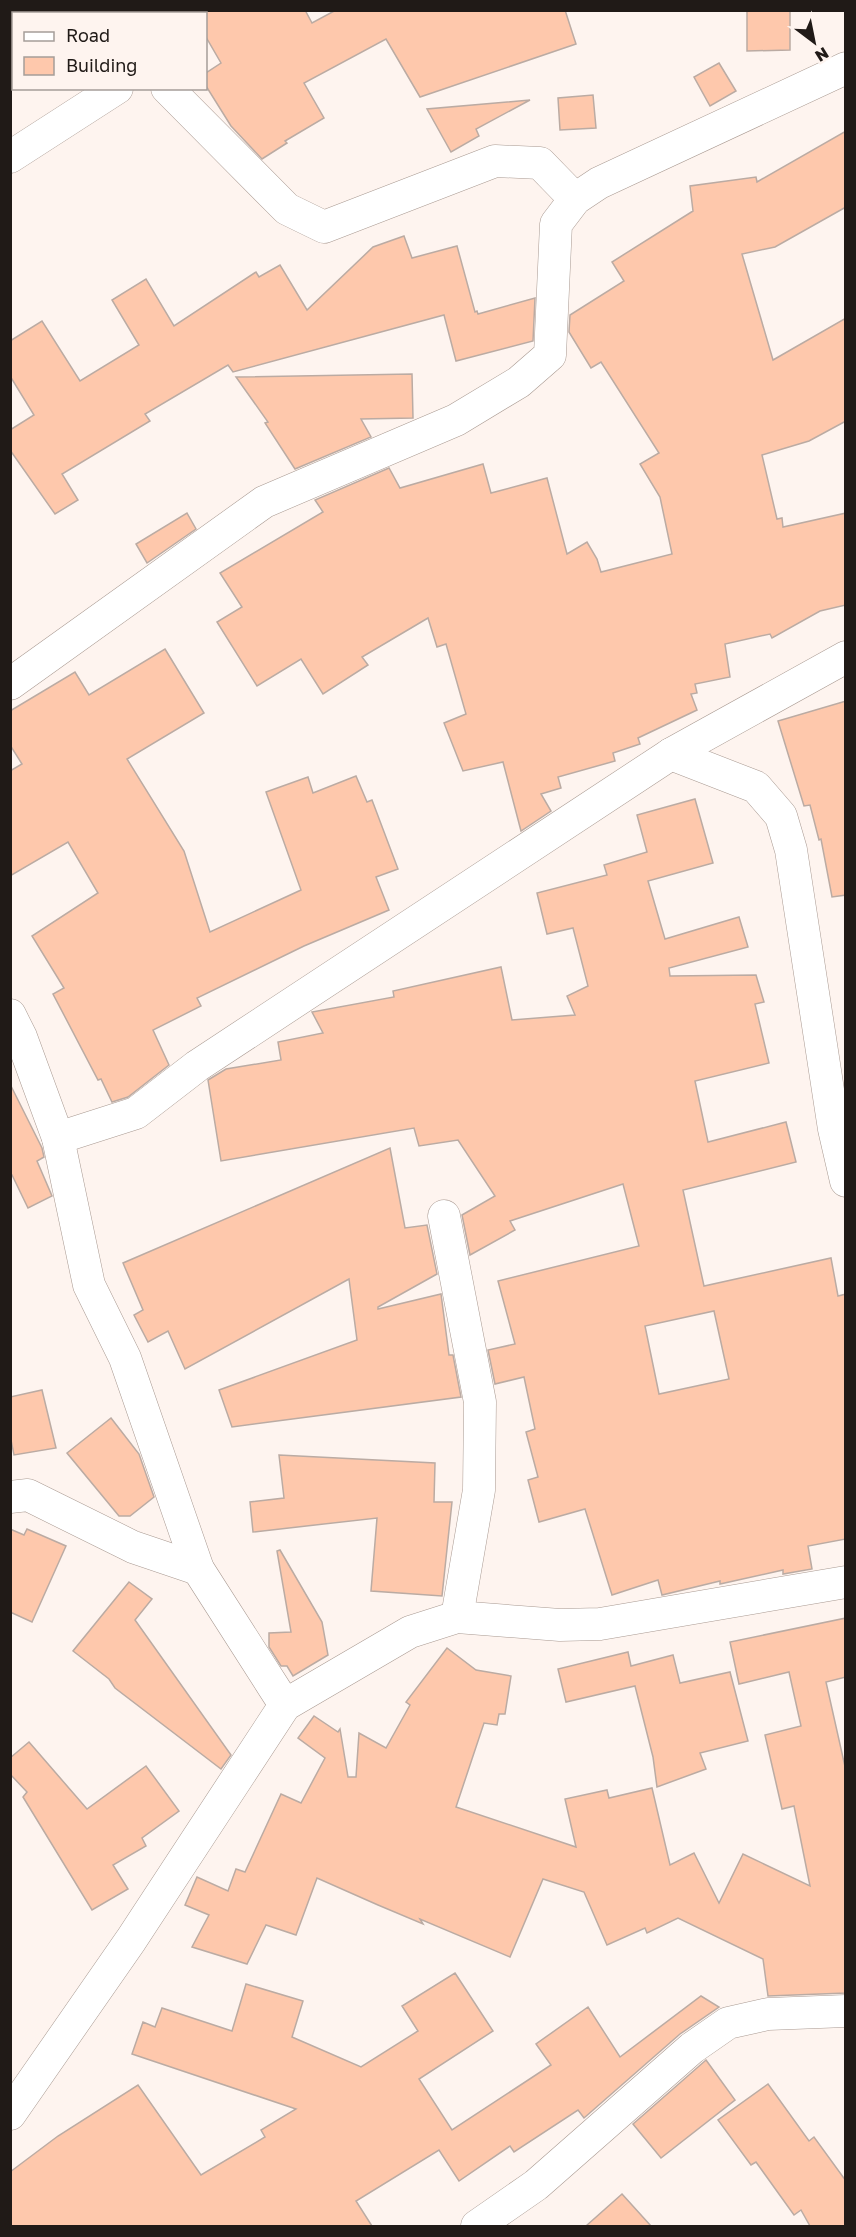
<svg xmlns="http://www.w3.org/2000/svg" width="856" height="2237" viewBox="0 0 856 2237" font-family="'Golos Text',sans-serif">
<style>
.building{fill:#fec8ac;stroke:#bbaba3;stroke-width:1.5;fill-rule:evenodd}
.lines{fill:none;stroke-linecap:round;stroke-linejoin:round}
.street-casing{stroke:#a99a92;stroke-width:33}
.street{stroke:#fff;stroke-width:32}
</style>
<rect width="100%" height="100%" fill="#fef4ef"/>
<g class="building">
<path d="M 206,10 L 305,10 L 312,23 L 336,10 L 565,10 L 576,44 L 420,97 L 386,39 L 304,83 L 324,118 L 285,141 L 287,143 L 262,159 L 231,126 L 206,86 L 206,73 L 221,63 L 206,37 Z"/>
<path d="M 747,10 L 790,10 L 790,50 L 747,51 Z"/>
<path d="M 719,63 L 736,91 L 710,106 L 694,77 Z"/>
<path d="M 593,95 L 596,128 L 560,130 L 558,98 Z"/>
<path d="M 530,100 L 476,129 L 479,136 L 451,152 L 427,109 Z"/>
<path d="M 846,131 L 846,207 L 775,247 L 742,254 L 773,360 L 846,318 L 846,421 L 809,441 L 762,455 L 777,519 L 782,518 L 783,527 L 846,513 L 846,605 L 820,611 L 772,638 L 770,634 L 725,644 L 730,677 L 695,684 L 697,693 L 691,694 L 697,710 L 638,738 L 640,744 L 613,753 L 615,761 L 558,777 L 561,788 L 541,794 L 551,811 L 521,831 L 503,762 L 463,771 L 444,723 L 466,714 L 446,644 L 437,647 L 428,618 L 362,657 L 368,665 L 323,694 L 301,659 L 257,686 L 217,622 L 242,607 L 220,573 L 323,512 L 315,500 L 389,468 L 400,488 L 483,464 L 491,493 L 547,478 L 567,554 L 587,542 L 597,559 L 601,572 L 672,554 L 660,497 L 640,464 L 659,453 L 601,362 L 591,368 L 569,332 L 570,315 L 624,281 L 612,262 L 693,211 L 690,186 L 756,177 L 757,182 Z"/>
<path d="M 404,236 L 412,258 L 457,246 L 475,312 L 477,311 L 478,314 L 535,298 L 533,341 L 456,361 L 444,315 L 233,372 L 228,365 L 145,414 L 150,421 L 62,474 L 78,500 L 55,514 L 10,450 L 10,430 L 34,415 L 10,376 L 10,341 L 42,321 L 80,381 L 139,345 L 112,300 L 146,279 L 174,326 L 256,272 L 259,277 L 280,265 L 307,310 L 373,247 Z"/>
<path d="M 412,374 L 413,418 L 361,419 L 371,437 L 295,469 L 265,423 L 268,422 L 236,377 Z"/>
<path d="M 187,513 L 196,529 L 147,563 L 136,544 Z"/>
<path d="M 165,649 L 204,713 L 127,759 L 184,851 L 210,932 L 301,890 L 266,792 L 308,777 L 313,793 L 356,776 L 367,802 L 372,800 L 398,869 L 376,877 L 389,910 L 304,946 L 197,998 L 201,1006 L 153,1030 L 169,1065 L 128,1097 L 112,1102 L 101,1079 L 98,1080 L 53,994 L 64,988 L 32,936 L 98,893 L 68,842 L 10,876 L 10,771 L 22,764 L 10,745 L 10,711 L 75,672 L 89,695 Z"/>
<path d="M 846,701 L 846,895 L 832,897 L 821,839 L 819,840 L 810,805 L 804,806 L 778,721 Z"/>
<path d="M 695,799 L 713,863 L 648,881 L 665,939 L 739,917 L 748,947 L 669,968 L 670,976 L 756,975 L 764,1002 L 755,1004 L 769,1063 L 695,1081 L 708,1142 L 786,1122 L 796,1162 L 683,1190 L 704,1286 L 831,1258 L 838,1296 L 846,1294 L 846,1539 L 808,1546 L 812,1569 L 783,1574 L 783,1570 L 720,1584 L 720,1581 L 662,1595 L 658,1580 L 612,1595 L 585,1509 L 539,1522 L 528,1480 L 538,1477 L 526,1432 L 535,1429 L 524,1377 L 495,1384 L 488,1350 L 515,1344 L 498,1281 L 639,1246 L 623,1184 L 510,1221 L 515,1230 L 470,1255 L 462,1215 L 495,1196 L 458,1140 L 419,1146 L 414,1128 L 221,1161 L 208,1080 L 226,1069 L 281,1060 L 278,1042 L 323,1033 L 312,1012 L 394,997 L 393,991 L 501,967 L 512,1020 L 575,1015 L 567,996 L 588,986 L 573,928 L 547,934 L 537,893 L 607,875 L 604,865 L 647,852 L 637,815 ZM 714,1311 L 729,1379 L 659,1394 L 645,1326 Z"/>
<path d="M 10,1084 L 42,1148 L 44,1157 L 37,1161 L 52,1196 L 28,1208 L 12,1175 L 10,1176 Z"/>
<path d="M 390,1148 L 405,1228 L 427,1225 L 437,1274 L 378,1307 L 378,1309 L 441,1294 L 449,1355 L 453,1355 L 461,1397 L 232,1427 L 219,1390 L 357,1340 L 349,1279 L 185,1369 L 168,1331 L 148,1342 L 134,1315 L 143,1310 L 123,1263 Z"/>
<path d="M 42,1390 L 56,1448 L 14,1455 L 10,1435 L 10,1397 Z"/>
<path d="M 111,1418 L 139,1454 L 154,1497 L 130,1516 L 119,1516 L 67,1453 Z"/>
<path d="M 279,1455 L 435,1463 L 434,1502 L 452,1502 L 442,1596 L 371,1591 L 377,1518 L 253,1532 L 250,1502 L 284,1498 Z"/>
<path d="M 10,1529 L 24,1535 L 27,1529 L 66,1546 L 32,1622 L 10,1612 Z"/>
<path d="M 280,1550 L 322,1622 L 328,1655 L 293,1676 L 287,1666 L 281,1666 L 269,1647 L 269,1633 L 291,1632 L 277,1551 Z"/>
<path d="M 129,1582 L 152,1599 L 135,1620 L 231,1755 L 221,1769 L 115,1688 L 109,1679 L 73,1651 Z"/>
<path d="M 846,1618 L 846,1677 L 826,1682 L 846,1771 L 846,1993 L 768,1996 L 763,1959 L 678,1918 L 647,1933 L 645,1928 L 607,1945 L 584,1892 L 543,1879 L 510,1957 L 420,1919 L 423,1924 L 378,1905 L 317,1878 L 296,1935 L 266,1925 L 247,1964 L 192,1947 L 209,1915 L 185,1905 L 197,1877 L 228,1891 L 236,1869 L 245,1872 L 281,1794 L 301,1803 L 325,1758 L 298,1738 L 314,1716 L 338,1732 L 340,1729 L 348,1777 L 356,1777 L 359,1733 L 386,1748 L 410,1705 L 406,1702 L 447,1648 L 476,1670 L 511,1676 L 505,1714 L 499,1714 L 497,1725 L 484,1723 L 456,1807 L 576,1847 L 565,1799 L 607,1790 L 609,1798 L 652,1788 L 670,1865 L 694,1853 L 719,1903 L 743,1854 L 810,1886 L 794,1806 L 782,1809 L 765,1735 L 801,1726 L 789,1672 L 739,1684 L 730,1642 Z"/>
<path d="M 628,1652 L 631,1666 L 673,1655 L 680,1683 L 730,1672 L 748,1741 L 700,1753 L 706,1769 L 657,1787 L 653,1757 L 635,1686 L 566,1702 L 558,1669 Z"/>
<path d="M 29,1742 L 87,1809 L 146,1766 L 179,1811 L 142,1838 L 146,1846 L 113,1865 L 128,1889 L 92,1910 L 23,1797 L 27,1792 L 10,1774 L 10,1758 Z"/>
<path d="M 455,1973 L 493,2031 L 419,2079 L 452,2130 L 551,2065 L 536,2044 L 588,2007 L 620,2057 L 701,1996 L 719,2007 L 680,2034 L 584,2118 L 578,2110 L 514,2152 L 510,2146 L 459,2181 L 439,2150 L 356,2201 L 372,2226 L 10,2226 L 10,2172 L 58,2136 L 138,2085 L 201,2175 L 265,2137 L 261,2130 L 296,2109 L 132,2054 L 143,2022 L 155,2027 L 162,2008 L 232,2031 L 246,1984 L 303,2001 L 292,2037 L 361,2067 L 418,2031 L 402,2006 Z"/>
<path d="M 706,2060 L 735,2100 L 661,2158 L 633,2124 Z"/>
<path d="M 768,2084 L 809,2141 L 814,2137 L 846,2181 L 846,2226 L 810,2226 L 801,2210 L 794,2215 L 756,2162 L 751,2165 L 718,2120 Z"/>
<path d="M 622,2194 L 651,2226 L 586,2226 Z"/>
</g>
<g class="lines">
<g class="street-casing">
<g id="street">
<path d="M 138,10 L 138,14"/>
<path d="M 167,88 L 287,209 L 324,227 L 495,161 L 540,163 L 575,199"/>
<path d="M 10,157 L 117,88"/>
<path d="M 10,684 L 264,502 L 456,420 L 519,382 L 550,355 L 556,224 L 575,199 L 599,183 L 846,68"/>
<path d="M 671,754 L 756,787 L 781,816 L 791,850 L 834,1129 L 846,1181"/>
<path d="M 10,1015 L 21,1037 L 58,1138 L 89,1285 L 125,1358 L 198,1569 L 285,1705"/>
<path d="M 58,1138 L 136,1113 L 197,1066 L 671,754 L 846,657"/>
<path d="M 444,1216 L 480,1402 L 479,1490 L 457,1617"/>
<path d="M 10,1497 L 28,1495 L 133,1547 L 198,1569"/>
<path d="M 10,2114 L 131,1940 L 285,1705 L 410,1632 L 457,1617 L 560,1625 L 600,1624 L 846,1582"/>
<path d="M 477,2226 L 536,2185 L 692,2048 L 728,2023 L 768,2014 L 846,2011"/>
</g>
</g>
<use href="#street" class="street"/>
</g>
<rect width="856" height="2237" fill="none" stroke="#201a17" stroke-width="24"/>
<rect x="12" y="12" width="195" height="78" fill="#fef4ef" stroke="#a59d99" stroke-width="1.5"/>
<rect x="24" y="32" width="30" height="9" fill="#ffffff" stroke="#a59d99" stroke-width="1.5"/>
<text x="66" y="42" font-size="18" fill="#201a17">Road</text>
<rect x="24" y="57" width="30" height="18" fill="#fec8ac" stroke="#a59d99" stroke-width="1.5"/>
<text x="66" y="72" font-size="18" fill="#201a17">Building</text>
<g transform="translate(814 42) rotate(148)" stroke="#fef4ef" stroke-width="4.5" paint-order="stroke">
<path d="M0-4.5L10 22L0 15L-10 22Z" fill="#201a17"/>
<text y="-9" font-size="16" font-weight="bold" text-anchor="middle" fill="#201a17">N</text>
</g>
</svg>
